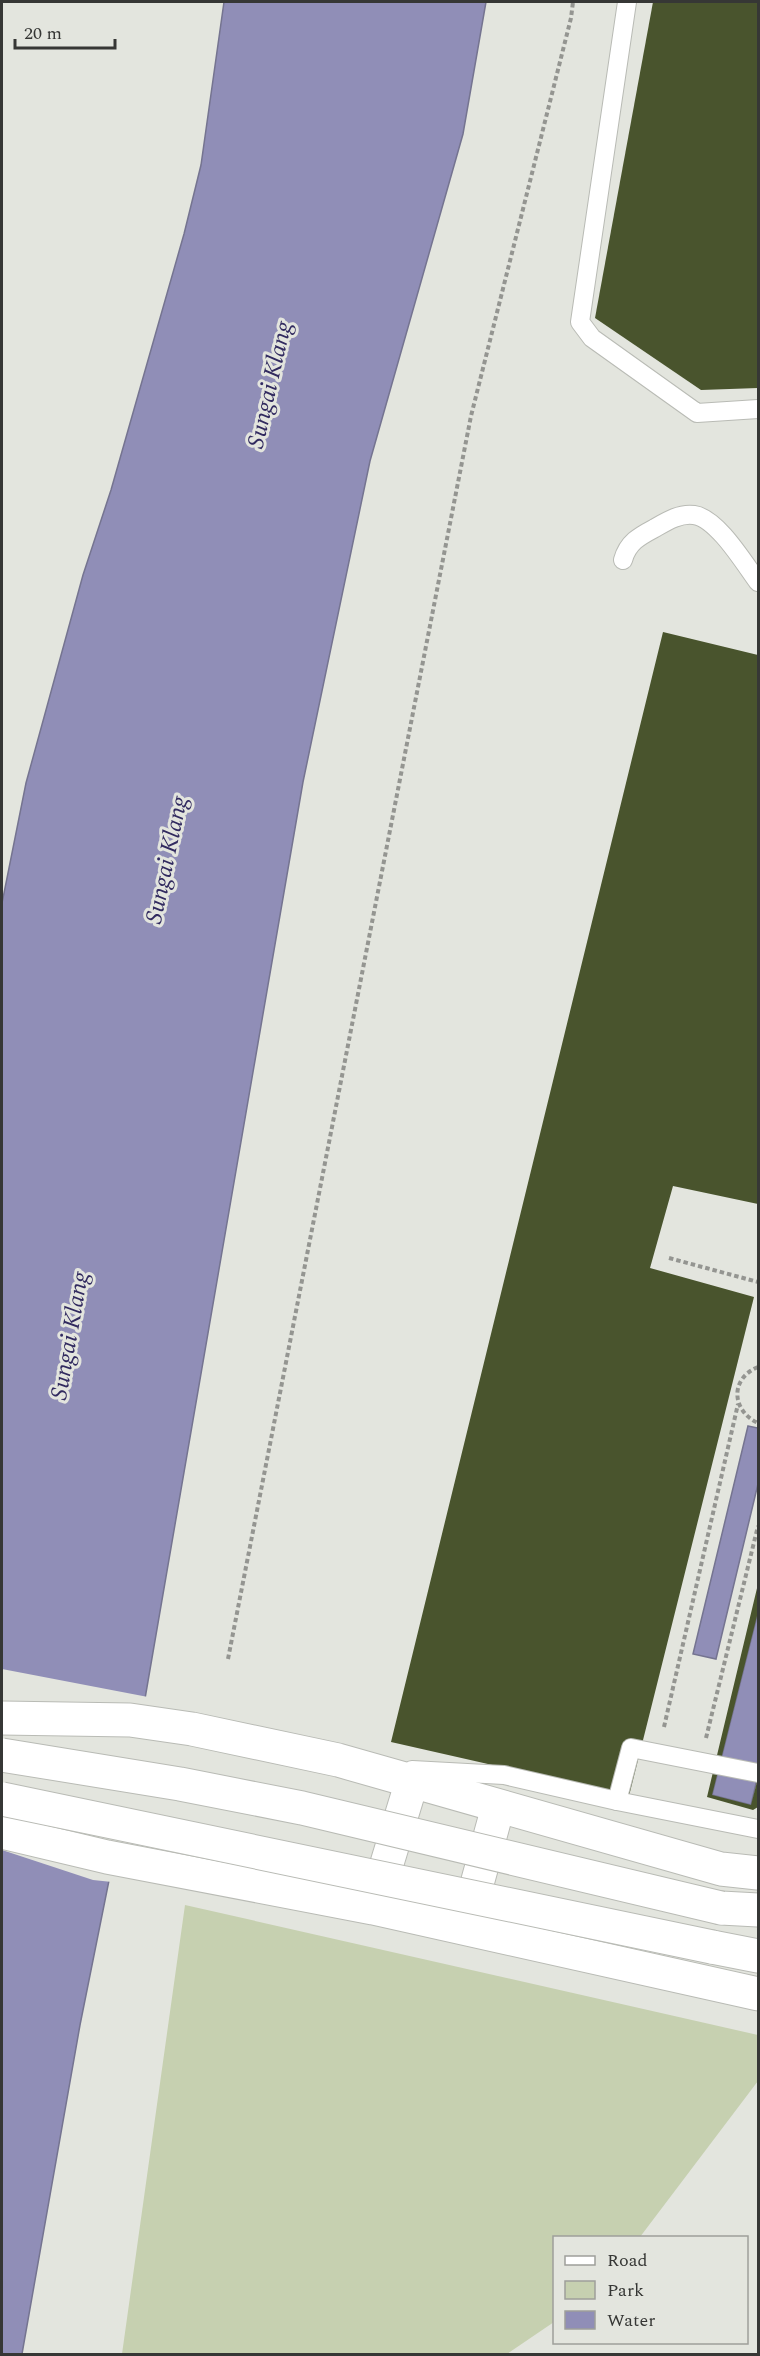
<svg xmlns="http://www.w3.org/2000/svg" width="760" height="2356" viewBox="0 0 760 2356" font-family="Spectral,serif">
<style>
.green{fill:#c6d0b0}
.water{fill:#908eb7;stroke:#757490;stroke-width:1.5}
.pier{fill:#e3e5de}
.building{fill:#49542d}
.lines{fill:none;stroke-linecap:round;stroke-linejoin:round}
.service-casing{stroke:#b9bbb5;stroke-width:20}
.tertiary-casing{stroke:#b9bbb5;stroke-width:35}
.path{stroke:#949591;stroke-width:4;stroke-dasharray:4.5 3;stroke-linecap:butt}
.service{stroke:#fff;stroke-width:18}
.tertiary{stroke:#fff;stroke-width:33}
.tertiary-bridge-casing{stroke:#b9bbb5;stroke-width:35;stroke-linecap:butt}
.tertiary-bridge{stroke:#fff;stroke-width:33}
.labels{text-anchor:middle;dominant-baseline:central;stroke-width:6;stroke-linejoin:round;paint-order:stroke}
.water-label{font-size:24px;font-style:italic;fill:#312a5f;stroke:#e3e5de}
</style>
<rect width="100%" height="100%" fill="#e3e5de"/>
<path class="green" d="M 185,1905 L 758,2035 L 758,2081 L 640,2237 L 554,2238 L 554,2322 L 507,2354 L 122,2354 Z"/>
<g class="water">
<path d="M 224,2 L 486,2 L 463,134 L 370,461 L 303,782 L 142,1716 L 80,2025 L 22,2354 L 2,2354 L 2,903 L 26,783 L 83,575 L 111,490 L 184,234 L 201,165 Z"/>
<path d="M 748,1426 L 758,1428 L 758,1484 L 716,1659 L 693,1654 Z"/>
<path d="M 758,1612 L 758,1775 L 751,1805 L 712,1795 Z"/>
</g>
<path class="pier" d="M 2,1669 L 148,1697 L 112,1882 L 93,1880 L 2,1850 Z"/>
<g class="building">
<path d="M 653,2 L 758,2 L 758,388 L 701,390 L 595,318 Z"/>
<path d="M 663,632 L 758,655 L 758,1204 L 673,1186 L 650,1268 L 754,1297 L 629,1796 L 391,1742 Z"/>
<path d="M 758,1584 L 758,1612 L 712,1795 L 751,1805 L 758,1778 L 758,1807 L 753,1810 L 707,1797 Z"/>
</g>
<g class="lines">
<g class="service-casing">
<g id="service">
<path d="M 627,2 L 580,322 L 592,338 L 697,413 L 758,409"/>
<path d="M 623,560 C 628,542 640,536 655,528 C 667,521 680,513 694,515 C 717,518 744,563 758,582"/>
<path d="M 412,1770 L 504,1775 L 617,1801 L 758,1829"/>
<path d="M 617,1801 L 631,1748 L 758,1773"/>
</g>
</g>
<g class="tertiary-casing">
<g id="tertiary">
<path d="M 2,1718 L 130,1720 L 192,1729 L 338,1760 L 721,1869 L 758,1873"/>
<path d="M 2,1832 L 107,1857 L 373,1908 L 758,1994"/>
<path d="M 374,1906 L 412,1781"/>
<path d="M 721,1908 L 758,1910"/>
<path d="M 466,1924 L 498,1807"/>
<path d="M 712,1947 L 758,1956"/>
</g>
</g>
<g class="path">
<path d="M 669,1258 L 758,1282"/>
<path d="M 758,1367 C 729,1379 732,1411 758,1423"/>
<path d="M 228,1659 L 471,416 L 571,18 L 573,2"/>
<path d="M 664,1727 L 738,1404"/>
<path d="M 706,1738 L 758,1526"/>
</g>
<use href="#service" class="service"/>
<use href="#tertiary" class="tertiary"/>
<g class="tertiary-bridge-casing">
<g id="tertiary-bridge">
<path d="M 2,1755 L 180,1784 L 302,1808 L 721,1908"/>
<path d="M 2,1799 L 712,1947"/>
</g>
</g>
<use href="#tertiary-bridge" class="tertiary-bridge"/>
</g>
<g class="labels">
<g class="water-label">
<text transform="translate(270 385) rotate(-77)">Sungai Klang</text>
<text transform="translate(167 860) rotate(-78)">Sungai Klang</text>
<text transform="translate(70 1336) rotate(-80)">Sungai Klang</text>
</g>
</g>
<rect width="760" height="2356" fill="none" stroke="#363735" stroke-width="6"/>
<rect x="553" y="2236" width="195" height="108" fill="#e3e5de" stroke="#9e9f9a" stroke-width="1.5"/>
<rect x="565" y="2256" width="30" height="9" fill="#ffffff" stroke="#9e9f9a" stroke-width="1.5"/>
<text x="607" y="2266" font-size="18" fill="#363735">Road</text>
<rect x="565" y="2281" width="30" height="18" fill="#c6d0b0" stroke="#9e9f9a" stroke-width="1.5"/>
<text x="607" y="2296" font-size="18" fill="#363735">Park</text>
<rect x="565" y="2311" width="30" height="18" fill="#908eb7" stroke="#9e9f9a" stroke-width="1.5"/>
<text x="607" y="2326" font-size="18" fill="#363735">Water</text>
<path d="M15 39v9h100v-9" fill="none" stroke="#363735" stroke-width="3"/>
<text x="24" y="39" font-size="18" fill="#363735" stroke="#e3e5de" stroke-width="4.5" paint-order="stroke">20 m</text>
</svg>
